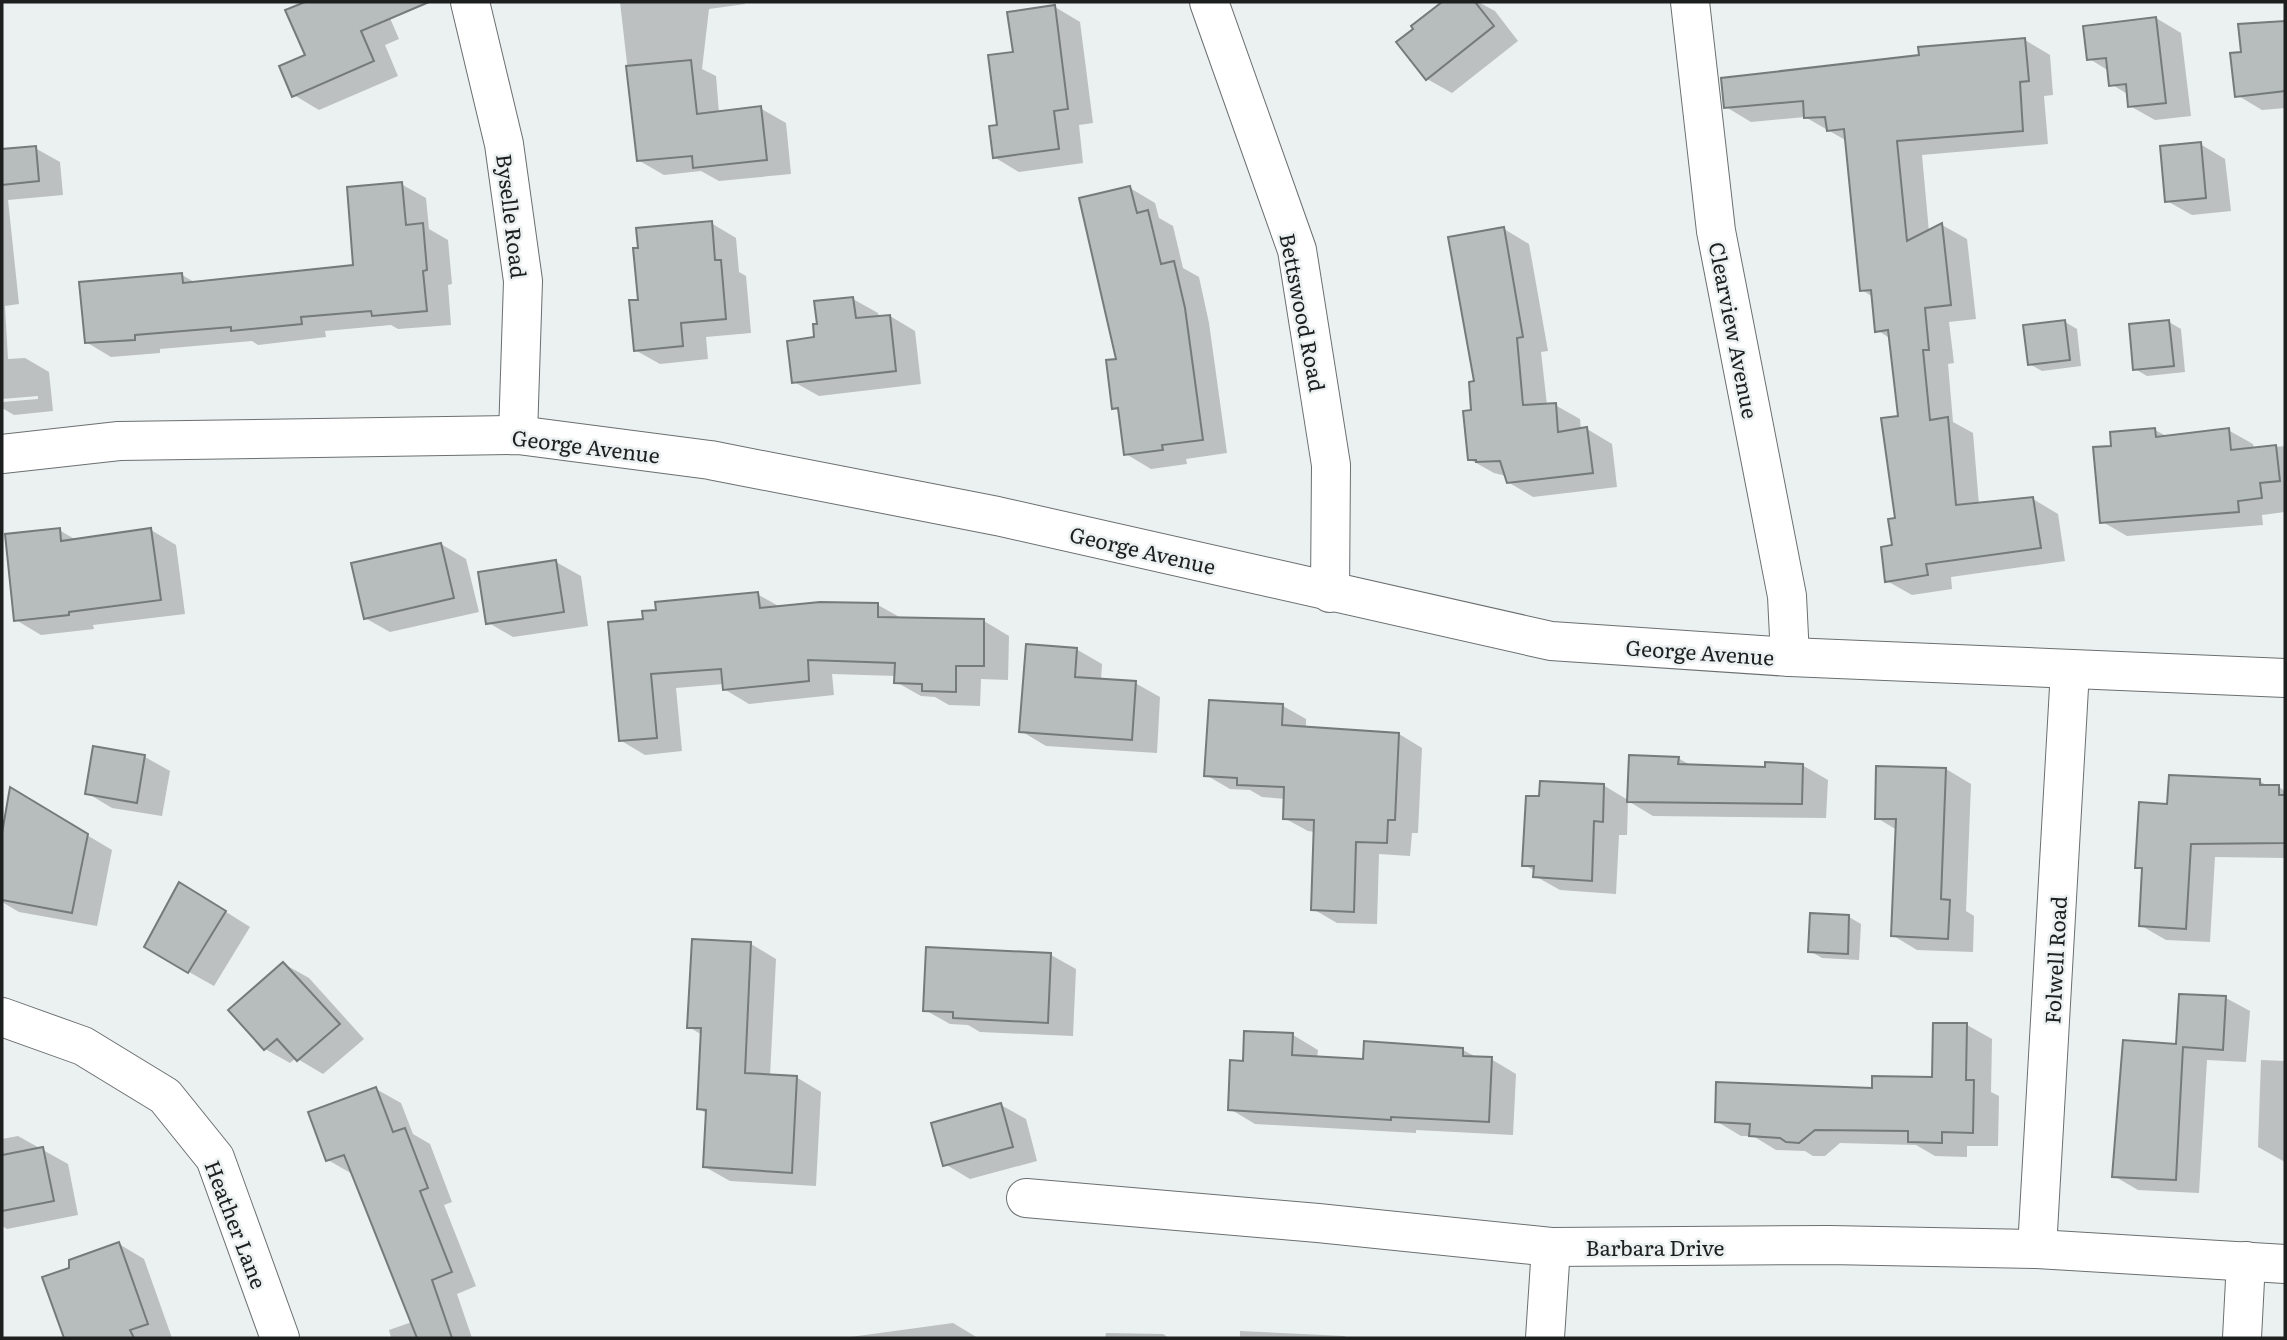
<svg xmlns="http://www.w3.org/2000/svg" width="2287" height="1340" viewBox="0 0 2287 1340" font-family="Literata,serif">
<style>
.shadow{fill:#0003}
.building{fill:#b7bcbc;stroke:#757a7a;stroke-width:2}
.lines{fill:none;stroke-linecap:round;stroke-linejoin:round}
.street-casing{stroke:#6b6f6f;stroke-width:40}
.street{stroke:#fff;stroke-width:38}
.labels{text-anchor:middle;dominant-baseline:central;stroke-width:5;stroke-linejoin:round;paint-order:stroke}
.street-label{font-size:21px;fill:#1d1f1f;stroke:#ebf0f1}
</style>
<rect width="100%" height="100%" fill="#ebf0f1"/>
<g class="shadow">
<path d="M 299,2 L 383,2 L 399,39 L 385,45 L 398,76 L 319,110 L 294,95 L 307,56 Z"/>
<path d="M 620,2 L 745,2 L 745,4 L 709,9 L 702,69 L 716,76 L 719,113 L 760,108 L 786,123 L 791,174 L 719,181 L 701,171 L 664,175 L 638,160 Z"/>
<path d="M 1445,2 L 1452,2 L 1459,6 L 1463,2 L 1478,2 L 1495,11 L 1518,41 L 1452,93 L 1427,79 L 1413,27 Z"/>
<path d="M 1055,7 L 1080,22 L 1093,123 L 1079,125 L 1083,163 L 1019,172 L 994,157 L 1015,53 Z"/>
<path d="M 2156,18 L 2181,33 L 2191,116 L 2155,120 L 2130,106 L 2129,95 L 2111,84 L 2109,71 L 2088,58 Z"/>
<path d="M 2285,21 L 2285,108 L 2262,110 L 2237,95 L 2243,53 L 2240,26 Z"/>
<path d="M 2025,40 L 2050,55 L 2053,95 L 2044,96 L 2048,144 L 1922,155 L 1929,232 L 1942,225 L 1967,239 L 1976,319 L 1949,322 L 1954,363 L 1948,364 L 1953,422 L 1973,433 L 1979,505 L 2033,499 L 2058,514 L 2065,561 L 1951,577 L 1952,589 L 1912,595 L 1887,581 L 1897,520 L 1900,418 L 1891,339 L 1877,330 L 1873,297 L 1862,290 L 1847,141 L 1805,117 L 1751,122 L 1726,107 L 1921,56 Z"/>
<path d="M 2200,144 L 2225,159 L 2231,211 L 2192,215 L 2167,201 Z"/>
<path d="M 35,148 L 60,162 L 63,195 L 8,200 L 19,304 L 5,306 L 8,359 L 25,358 L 49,372 L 53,411 L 14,415 L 2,408 L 2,402 L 38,399 L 38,396 L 2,399 L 2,150 Z"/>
<path d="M 401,184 L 426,198 L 429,229 L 448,240 L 452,284 L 448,285 L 451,325 L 398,329 L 391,325 L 325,331 L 326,337 L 258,345 L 252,341 L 160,349 L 160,353 L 111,357 L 86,342 L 182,275 L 196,283 L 355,267 Z"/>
<path d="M 1130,188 L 1155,203 L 1159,218 L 1173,226 L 1183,268 L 1199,277 L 1209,323 L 1227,453 L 1186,459 L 1187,464 L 1151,469 L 1126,454 L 1120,412 L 1114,408 Z"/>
<path d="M 711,223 L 736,238 L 739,272 L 746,276 L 751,333 L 706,337 L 708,359 L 660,364 L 635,350 L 640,302 Z"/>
<path d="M 1504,229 L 1529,244 L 1548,351 L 1541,352 L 1547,405 L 1555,405 L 1580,419 L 1581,430 L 1587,429 L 1612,444 L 1617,487 L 1533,497 L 1508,482 L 1506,476 L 1494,473 L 1469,459 L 1476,383 Z"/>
<path d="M 853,299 L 878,313 L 879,318 L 890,316 L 915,331 L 921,384 L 819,396 L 794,382 L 816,339 L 819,325 Z"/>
<path d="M 2065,322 L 2077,329 L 2081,366 L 2042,371 L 2029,364 Z"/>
<path d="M 2169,322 L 2181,329 L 2185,372 L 2147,376 L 2135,369 Z"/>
<path d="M 2155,430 L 2168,437 L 2228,430 L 2253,444 L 2254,449 L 2285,446 L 2285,512 L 2262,515 L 2263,525 L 2127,536 L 2101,521 L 2113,447 Z"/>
<path d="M 59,530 L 78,541 L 151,530 L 176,545 L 185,614 L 93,625 L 94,629 L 41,635 L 16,620 Z"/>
<path d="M 441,544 L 466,559 L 479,612 L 390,632 L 365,618 Z"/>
<path d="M 556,562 L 581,576 L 588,626 L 513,637 L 487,622 Z"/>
<path d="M 757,594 L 782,608 L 878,605 L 903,619 L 984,621 L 1009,636 L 1008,680 L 981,679 L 980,706 L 949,705 L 935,697 L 921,696 L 896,682 L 896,676 L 832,674 L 834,695 L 749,704 L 724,689 L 724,684 L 676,688 L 682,751 L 645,755 L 620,740 L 645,621 Z"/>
<path d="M 1076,649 L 1102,664 L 1101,680 L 1135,683 L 1160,697 L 1157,753 L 1046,746 L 1021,731 Z"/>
<path d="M 1283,706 L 1306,719 L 1306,728 L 1399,734 L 1422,748 L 1418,833 L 1412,833 L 1410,856 L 1379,854 L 1377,924 L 1337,923 L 1313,909 L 1315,832 L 1308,831 L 1284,818 L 1286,799 L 1262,797 L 1250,790 L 1230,789 L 1206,775 Z"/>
<path d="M 94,748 L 145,757 L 170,771 L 162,816 L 112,808 L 87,793 Z"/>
<path d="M 1678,758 L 1692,766 L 1766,768 L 1802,765 L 1828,780 L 1826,818 L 1653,816 L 1628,801 L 1627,835 L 1619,835 L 1616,894 L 1560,890 L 1535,876 L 1535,871 L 1524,865 L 1541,798 L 1603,785 L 1628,800 Z"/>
<path d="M 1946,769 L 1971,784 L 1966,911 L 1974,916 L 1973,952 L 1917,950 L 1892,935 L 1897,830 L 1877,818 Z"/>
<path d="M 2260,781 L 2269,787 L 2279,787 L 2285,791 L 2285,858 L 2215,857 L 2210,942 L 2166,940 L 2140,925 L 2144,871 L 2137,867 L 2169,806 Z"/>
<path d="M 11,790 L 112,850 L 97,926 L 19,912 L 2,902 L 2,842 Z"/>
<path d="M 204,898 L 250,927 L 214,986 L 189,972 Z"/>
<path d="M 1849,917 L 1861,924 L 1859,960 L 1822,958 L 1810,951 Z"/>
<path d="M 751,944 L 776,959 L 770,1076 L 796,1077 L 821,1092 L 816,1186 L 730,1181 L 705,1167 L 708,1114 L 699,1109 L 702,1035 L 689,1027 Z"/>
<path d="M 927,949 L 1051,955 L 1076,969 L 1073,1036 L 980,1032 L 968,1025 L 950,1024 L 925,1010 Z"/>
<path d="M 284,964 L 309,978 L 364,1039 L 323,1074 L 296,1058 L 290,1063 L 265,1049 Z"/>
<path d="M 2226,998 L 2250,1011 L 2246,1062 L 2207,1060 L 2199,1193 L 2138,1190 L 2114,1176 L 2178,1046 Z"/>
<path d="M 1967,1025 L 1992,1039 L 1991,1092 L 1999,1096 L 1998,1146 L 1967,1146 L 1967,1157 L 1935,1156 L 1916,1145 L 1840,1143 L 1825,1156 L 1813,1156 L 1805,1151 L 1776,1150 L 1753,1136 L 1741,1136 L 1716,1121 L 1934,1079 Z"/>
<path d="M 1245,1033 L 1293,1035 L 1318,1050 L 1317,1058 L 1365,1061 L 1463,1050 L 1478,1058 L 1491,1059 L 1516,1074 L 1513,1135 L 1416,1130 L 1416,1133 L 1255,1124 L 1230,1109 L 1244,1063 Z"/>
<path d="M 2261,1060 L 2285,1061 L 2285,1162 L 2258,1147 Z"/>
<path d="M 376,1089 L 401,1103 L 413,1134 L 430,1144 L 452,1202 L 444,1205 L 476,1286 L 457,1294 L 472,1338 L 391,1338 L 389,1330 L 412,1322 L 354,1175 L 328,1160 Z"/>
<path d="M 1001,1105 L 1026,1119 L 1037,1161 L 970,1179 L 945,1164 Z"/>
<path d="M 18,1136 L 68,1164 L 78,1215 L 7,1229 L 2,1226 L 2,1139 Z"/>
<path d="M 119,1244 L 144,1259 L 172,1338 L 66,1338 L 44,1278 L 71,1269 Z"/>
<path d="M 953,1323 L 978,1338 L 843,1338 Z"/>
<path d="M 1240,1331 L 1344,1336 L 1348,1338 L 1240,1338 Z"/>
<path d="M 1106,1333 L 1163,1334 L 1169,1338 L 1181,1338 L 1105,1338 Z"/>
</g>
<g class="building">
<path d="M 305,2 L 429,2 L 361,31 L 374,61 L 292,97 L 279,66 L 305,55 L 285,10 Z"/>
<path d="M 1442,2 L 1475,2 L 1494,26 L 1426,80 L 1396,42 L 1413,29 L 1411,26 Z"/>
<path d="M 1055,5 L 1068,109 L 1054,111 L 1059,149 L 993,158 L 989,126 L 997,125 L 988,55 L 1013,52 L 1007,12 Z"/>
<path d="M 2156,17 L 2166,103 L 2128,107 L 2126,84 L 2109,86 L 2106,58 L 2087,60 L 2083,26 Z"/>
<path d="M 2285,21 L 2285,91 L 2235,97 L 2230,53 L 2241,52 L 2238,24 Z"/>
<path d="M 2025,38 L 2029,81 L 2020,82 L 2023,131 L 1897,141 L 1907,241 L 1942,223 L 1951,305 L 1925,308 L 1929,350 L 1923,350 L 1930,420 L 1948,417 L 1956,505 L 2033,497 L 2041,548 L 1926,564 L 1928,575 L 1885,582 L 1881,547 L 1892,545 L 1888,519 L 1895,518 L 1881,418 L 1898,416 L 1888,330 L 1875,332 L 1871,290 L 1860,291 L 1844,129 L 1827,131 L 1825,117 L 1804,118 L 1803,101 L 1724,108 L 1721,78 L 1919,55 L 1918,47 Z"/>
<path d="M 691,60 L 697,114 L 761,106 L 767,160 L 693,168 L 692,156 L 637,161 L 626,66 Z"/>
<path d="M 2201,142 L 2206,198 L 2165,202 L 2160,146 Z"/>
<path d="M 36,146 L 39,181 L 2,185 L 2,149 Z"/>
<path d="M 402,182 L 406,225 L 423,223 L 427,270 L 423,271 L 427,311 L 372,316 L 371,311 L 301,317 L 302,324 L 231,331 L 231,327 L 135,335 L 135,340 L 85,343 L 79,282 L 182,273 L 183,283 L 353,265 L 347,187 Z"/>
<path d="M 1130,186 L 1137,213 L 1148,210 L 1161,264 L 1174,261 L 1185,308 L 1203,440 L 1162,445 L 1163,450 L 1124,455 L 1118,408 L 1112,409 L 1106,360 L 1116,359 L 1079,198 Z"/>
<path d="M 712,221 L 715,260 L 721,260 L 726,319 L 681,323 L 683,346 L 634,351 L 629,300 L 638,300 L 633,248 L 638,248 L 636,228 Z"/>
<path d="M 1504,227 L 1523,337 L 1517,338 L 1523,405 L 1556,403 L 1558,432 L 1587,427 L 1593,473 L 1507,483 L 1500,461 L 1476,462 L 1476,460 L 1468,460 L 1463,411 L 1471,410 L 1469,382 L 1474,381 L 1448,237 Z"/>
<path d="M 853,297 L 856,318 L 890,315 L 896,371 L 792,383 L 787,341 L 814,337 L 813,324 L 817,324 L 814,301 Z"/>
<path d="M 2065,320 L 2070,360 L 2028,365 L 2023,325 Z"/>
<path d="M 2169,320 L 2174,366 L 2133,370 L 2129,324 Z"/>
<path d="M 2155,428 L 2156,437 L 2229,428 L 2231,450 L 2276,445 L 2280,481 L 2260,483 L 2262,498 L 2238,501 L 2239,512 L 2100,523 L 2093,447 L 2111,446 L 2110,432 Z"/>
<path d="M 60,528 L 61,541 L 151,528 L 161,600 L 69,612 L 69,615 L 14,621 L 5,534 Z"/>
<path d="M 441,543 L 454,598 L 364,619 L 351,563 Z"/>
<path d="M 556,560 L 564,612 L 486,624 L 478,572 Z"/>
<path d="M 758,592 L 760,608 L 820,602 L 878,603 L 878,617 L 984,619 L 984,666 L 956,666 L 956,692 L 922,691 L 922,684 L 894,683 L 895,663 L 808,660 L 809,681 L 723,690 L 721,669 L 651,674 L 657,738 L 619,741 L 608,622 L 643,619 L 642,611 L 656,610 L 655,602 Z"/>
<path d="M 1026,644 L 1077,648 L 1075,677 L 1136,681 L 1132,740 L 1019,732 Z"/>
<path d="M 1209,700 L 1283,704 L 1282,725 L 1399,733 L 1395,820 L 1388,820 L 1387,843 L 1356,842 L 1354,912 L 1311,910 L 1314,820 L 1283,819 L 1284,787 L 1237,785 L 1237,778 L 1204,776 Z"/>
<path d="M 93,746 L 145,755 L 137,803 L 85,794 Z"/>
<path d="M 1629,755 L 1679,757 L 1678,764 L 1765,767 L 1765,762 L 1803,764 L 1802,804 L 1627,802 Z"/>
<path d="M 1876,766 L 1946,768 L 1941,899 L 1950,900 L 1948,939 L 1891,936 L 1896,819 L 1875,819 Z"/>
<path d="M 2169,775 L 2260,779 L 2260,785 L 2279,785 L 2279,795 L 2285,795 L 2285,843 L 2191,844 L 2186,929 L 2139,926 L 2142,868 L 2135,868 L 2139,802 L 2167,804 Z"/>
<path d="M 1540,781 L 1604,784 L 1603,822 L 1594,821 L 1592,881 L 1533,877 L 1534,866 L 1522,866 L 1526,796 L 1539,796 Z"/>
<path d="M 10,787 L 88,834 L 72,913 L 2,900 L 2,833 Z"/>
<path d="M 179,882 L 226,911 L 188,973 L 144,947 Z"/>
<path d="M 1810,913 L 1849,915 L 1848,954 L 1808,952 Z"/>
<path d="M 692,939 L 751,942 L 745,1073 L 797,1076 L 792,1173 L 703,1167 L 706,1110 L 697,1109 L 701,1028 L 687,1028 Z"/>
<path d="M 926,947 L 1051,953 L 1048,1023 L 953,1018 L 953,1012 L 923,1011 Z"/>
<path d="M 283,962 L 340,1024 L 297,1061 L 277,1039 L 264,1050 L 228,1010 Z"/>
<path d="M 2179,994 L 2226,996 L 2223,1050 L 2183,1047 L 2176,1180 L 2112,1177 L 2123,1040 L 2176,1044 Z"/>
<path d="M 1933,1023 L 1967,1023 L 1966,1080 L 1974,1080 L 1973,1133 L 1942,1132 L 1942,1143 L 1908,1142 L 1908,1131 L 1815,1130 L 1799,1143 L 1786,1142 L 1780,1138 L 1749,1136 L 1750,1124 L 1715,1122 L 1716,1082 L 1872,1088 L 1872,1076 L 1932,1077 Z"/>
<path d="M 1244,1031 L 1293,1033 L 1292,1055 L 1363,1059 L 1364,1041 L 1463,1048 L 1463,1056 L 1492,1057 L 1489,1122 L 1391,1117 L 1391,1120 L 1228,1110 L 1230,1060 L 1243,1061 Z"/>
<path d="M 376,1087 L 393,1132 L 405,1128 L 428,1188 L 420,1191 L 452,1272 L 432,1280 L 452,1338 L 417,1338 L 344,1155 L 326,1161 L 308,1112 Z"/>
<path d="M 1001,1103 L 1013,1147 L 943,1166 L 931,1123 Z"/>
<path d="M 43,1147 L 54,1201 L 2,1211 L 2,1155 Z"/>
<path d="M 119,1242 L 148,1324 L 130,1330 L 134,1338 L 64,1338 L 42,1277 L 69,1268 L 69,1260 Z"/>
</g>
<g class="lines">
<g class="street-casing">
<g id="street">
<path d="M 470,2 L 504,144 L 523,281 L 518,435"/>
<path d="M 1209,2 L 1297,250 L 1331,465 L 1330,593"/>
<path d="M 1690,2 L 1716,231 L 1787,596 L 1790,657"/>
<path d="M 2,454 L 119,441 L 518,435 L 710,460 L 997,516 L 1551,641 L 1790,657 L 2285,678"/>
<path d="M 2,1017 L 83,1046 L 165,1096 L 215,1158 L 280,1338"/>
<path d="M 1026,1198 L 1318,1223 L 1551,1247 L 1829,1245 L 2037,1249 L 2285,1264"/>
<path d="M 2037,1249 L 2070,670"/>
<path d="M 1545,1338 L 1551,1247"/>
<path d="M 2242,1338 L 2246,1261"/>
</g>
</g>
<use href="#street" class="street"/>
</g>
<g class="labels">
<g class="street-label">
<text transform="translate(513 216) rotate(83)">Byselle Road</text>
<text transform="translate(1304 312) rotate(79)">Bettswood Road</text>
<text transform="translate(1735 330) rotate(79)">Clearview Avenue</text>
<text transform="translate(586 445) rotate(7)">George Avenue</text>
<text transform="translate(1143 549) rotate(13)">George Avenue</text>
<text transform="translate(1700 651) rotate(4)">George Avenue</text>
<text transform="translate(2054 960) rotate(-87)">Folwell Road</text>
<text transform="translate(237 1224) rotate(69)">Heather Lane</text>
<text x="1655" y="1246">Barbara Drive</text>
</g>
</g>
<rect width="2287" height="1340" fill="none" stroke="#1d1f1f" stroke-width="7"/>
</svg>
